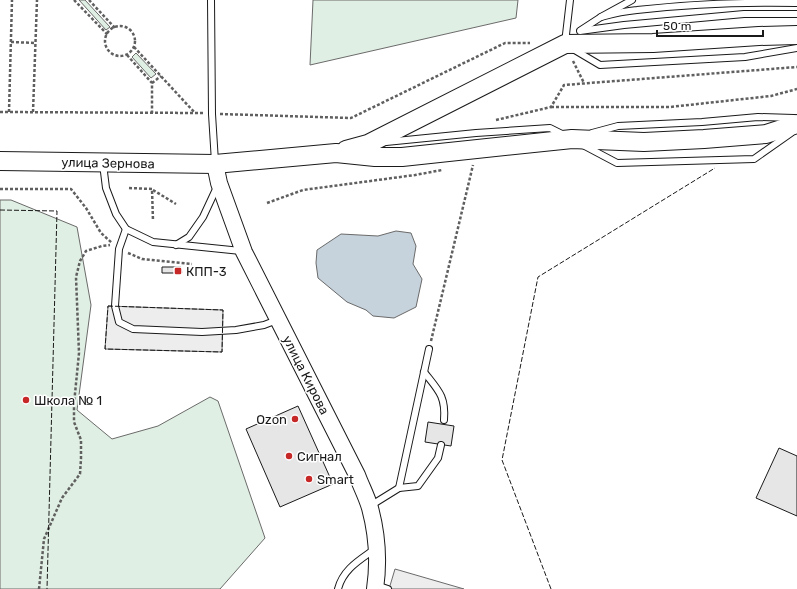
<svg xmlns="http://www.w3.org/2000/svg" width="797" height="589" viewBox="0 0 797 589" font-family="Rubik,sans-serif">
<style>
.green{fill:#e0efe3;stroke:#6a6a6a}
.parking{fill:#ededed;stroke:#6a6a6a}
.water{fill:#c6d2dc;stroke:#6a6a6a}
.building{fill:#e6e6e6;stroke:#1a1a1a}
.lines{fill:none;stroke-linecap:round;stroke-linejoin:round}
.service-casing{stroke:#1a1a1a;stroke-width:8}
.tertiary-casing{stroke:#1a1a1a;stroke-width:18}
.secondary-casing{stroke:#1a1a1a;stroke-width:20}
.path{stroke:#5f5f5f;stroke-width:2.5;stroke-dasharray:3 2;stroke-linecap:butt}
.service{stroke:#fff;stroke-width:6}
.tertiary{stroke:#fff;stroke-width:16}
.secondary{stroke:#fff;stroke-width:18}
.fence{stroke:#1a1a1a;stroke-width:1;stroke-dasharray:5 2;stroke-linecap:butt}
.poi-dot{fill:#c62828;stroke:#fff;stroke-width:1.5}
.labels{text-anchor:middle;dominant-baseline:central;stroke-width:3;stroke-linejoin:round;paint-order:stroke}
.street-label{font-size:13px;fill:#1a1a1a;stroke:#fff}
.poi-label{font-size:13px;fill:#1a1a1a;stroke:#fff;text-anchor:start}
</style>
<rect width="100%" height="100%" fill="#fff"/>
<g class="green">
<path d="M 79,0 L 85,0 L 110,27 L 106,30 Z"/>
<path d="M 313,0 L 518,0 L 516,18 L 310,65 Z"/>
<path d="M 136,53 L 156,74 L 151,78 L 132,57 Z"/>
<path d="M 0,200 L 11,200 L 77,227 L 91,305 L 77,410 L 112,439 L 158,426 L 210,397 L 218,401 L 265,538 L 220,589 L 0,589 Z"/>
</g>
<g class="parking">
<path d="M 108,306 L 223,310 L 222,352 L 105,349 Z"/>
<path d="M 395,569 L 464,589 L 389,589 Z"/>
</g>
<path class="water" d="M 396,231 L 411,233 L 416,246 L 413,264 L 422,279 L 416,307 L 394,318 L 373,316 L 366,310 L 347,302 L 318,278 L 316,263 L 317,250 L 341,234 L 378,236 Z"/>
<g class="building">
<path d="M 162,267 L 181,267 L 182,273 L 162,273 Z"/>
<path d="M 298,406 L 333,484 L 280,507 L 246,429 Z"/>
<path d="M 428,422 L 454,426 L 451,446 L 425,442 Z"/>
<path d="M 779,448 L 797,456 L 797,516 L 756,498 Z"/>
</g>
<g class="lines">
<g class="service-casing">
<g id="service">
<path d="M 211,0 L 212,114 L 215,162"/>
<path d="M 601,17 C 612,14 625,11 637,10 C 690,4 744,2 797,3"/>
<path d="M 581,30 L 601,17 L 632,0"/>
<path d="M 580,31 L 624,25 L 744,14 L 797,14"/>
<path d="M 565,43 L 570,0"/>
<path d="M 573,49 L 600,65 L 745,57 L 797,48"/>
<path d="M 592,133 L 618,126 L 702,122 L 758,117 L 794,118"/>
<path d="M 386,142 L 476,133 L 550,128 L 564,135"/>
<path d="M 583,145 L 617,163 L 754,159 L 791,133"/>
<path d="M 103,164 L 106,188 L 116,214 L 126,229 L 153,242 L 241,251"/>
<path d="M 126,229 L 119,249 L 115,306 L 119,322 L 133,329 L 202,332 L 236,330 L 264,325 L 277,320"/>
<path d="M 176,245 L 189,237 L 203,217 L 217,187"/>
<path d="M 424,372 C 438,390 446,396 444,420"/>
<path d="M 399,488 L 418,486 L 438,458 L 441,445"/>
<path d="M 370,506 L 399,488 L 429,349"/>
<path d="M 376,585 L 388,589"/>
<path d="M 338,589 C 343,569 360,560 375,549"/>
</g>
</g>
<g class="tertiary-casing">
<path id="tertiary" d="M 215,164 L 219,183 L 244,252 L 357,475 C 361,486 367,497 370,508 C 377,534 379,562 375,589"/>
</g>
<g class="secondary-casing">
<g id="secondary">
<path d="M 346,150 L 368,144 L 565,44 L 653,43 L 759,36 L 797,35"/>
<path d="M 0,161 L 215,164 L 336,153 L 375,157 L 402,157 L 572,139 L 644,142 L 704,139 L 766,134 L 797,124"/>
</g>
</g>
<g class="path">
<path d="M 74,0 L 108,35"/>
<path d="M 89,0 L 115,28"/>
<circle cx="120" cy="41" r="15"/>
<path d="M 11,42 L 36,43"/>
<path d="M 134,47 L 195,113"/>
<path d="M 127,55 L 152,83 L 152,113"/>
<path d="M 573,61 L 584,83"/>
<path d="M 152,83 L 161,76"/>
<path d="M 551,107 L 670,107 L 771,96 L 797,89"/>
<path d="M 0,112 L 203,113"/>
<path d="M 9,112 L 12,0"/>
<path d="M 33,112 L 37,0"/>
<path d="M 220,114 L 351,118 L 505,43 L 530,43"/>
<path d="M 496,120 L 551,107 L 564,85 L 797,67"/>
<path d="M 129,188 L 152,189 L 153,221"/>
<path d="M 0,189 L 71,189 L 86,208 L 101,233 L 112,243"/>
<path d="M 153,190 L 176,204"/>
<path d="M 267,203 L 303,190 L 415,175 L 442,170"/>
<path d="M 128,253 L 142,259 L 192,264"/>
<path d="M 431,341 L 473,165"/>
<path d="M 39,589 L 44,539 L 62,498 L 80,474 L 81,459 L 81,440 L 74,422 L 74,404 L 79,353 L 76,277 L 80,261 L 86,251 L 102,246 L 110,245"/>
</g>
<use href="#service" class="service"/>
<use href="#tertiary" class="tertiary"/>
<use href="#secondary" class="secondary"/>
<g class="fence">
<path d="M 0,210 L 57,211 L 47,589"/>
<path d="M 108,306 L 223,310 L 222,352 L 105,349 Z"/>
<path d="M 551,589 L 502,460 L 538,277 L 715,168"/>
</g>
</g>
<g class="poi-dot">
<rect x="174" y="267" width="8" height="8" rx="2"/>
<circle cx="26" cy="400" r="4"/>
<circle cx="295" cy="419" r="4"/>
<circle cx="289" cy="456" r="4"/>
<circle cx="309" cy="479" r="4"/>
</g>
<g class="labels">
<g class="street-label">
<text transform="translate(108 163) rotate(1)">улица Зернова</text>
<text transform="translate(306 375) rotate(63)">улица Кирова</text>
</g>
<g class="poi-label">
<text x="186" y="271">КПП-3</text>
<text x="34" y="400">Школа № 1</text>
<text x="287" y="419" text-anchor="end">Ozon</text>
<text x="297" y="456">Сигнал</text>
<text x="317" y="479">Smart</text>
</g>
</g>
<path d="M657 30v6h106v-6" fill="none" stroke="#1a1a1a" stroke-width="2"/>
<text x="663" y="30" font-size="12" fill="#1a1a1a" stroke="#ffffff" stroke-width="3" paint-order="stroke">50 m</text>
</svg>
